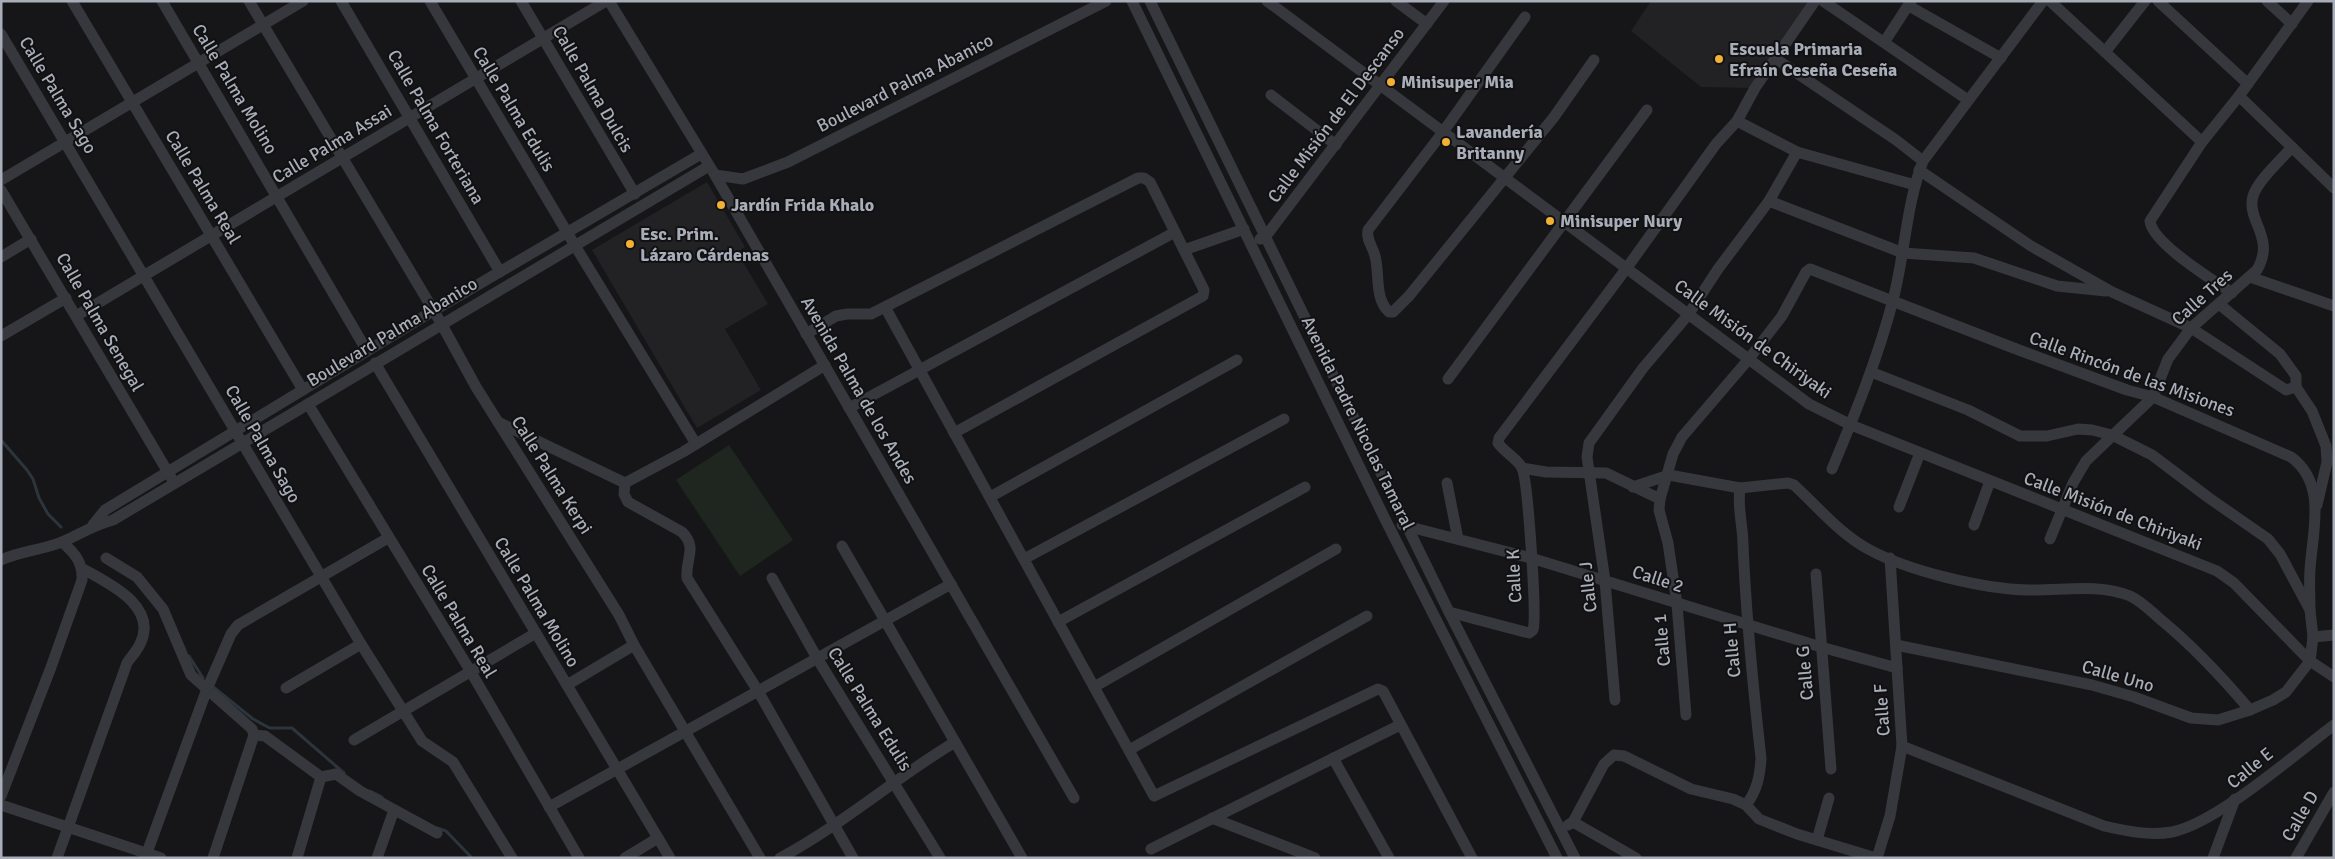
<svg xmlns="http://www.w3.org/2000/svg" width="2335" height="859" viewBox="0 0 2335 859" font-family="Signika,sans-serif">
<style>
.built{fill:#222225}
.green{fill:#1e261f}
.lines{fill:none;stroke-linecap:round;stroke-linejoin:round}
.stream{stroke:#2c353c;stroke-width:3}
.minor{stroke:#37383d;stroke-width:11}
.poi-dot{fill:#f2b134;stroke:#111113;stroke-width:2}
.labels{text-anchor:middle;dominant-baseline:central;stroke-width:4;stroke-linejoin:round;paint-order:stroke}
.poi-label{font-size:18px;font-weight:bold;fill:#a8adb8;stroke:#111113;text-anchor:start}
.street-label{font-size:18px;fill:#a8adb8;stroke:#111113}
</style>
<rect width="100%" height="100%" fill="#161618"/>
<g class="built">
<path d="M 1651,1 L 1804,1 L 1808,3 L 1755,88 L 1701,87 L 1631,31 Z"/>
<path d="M 707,182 L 745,247 L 737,252 L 768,304 L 725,329 L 761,390 L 697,428 L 592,250 Z"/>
</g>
<path class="green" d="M 729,445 L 793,540 L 740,576 L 676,480 Z"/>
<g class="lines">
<g class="stream">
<path d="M 1,440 L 27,470 L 33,479 L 39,498 L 48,514 L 61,527"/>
<path d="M 189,656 L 203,678"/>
<path d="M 212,686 L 253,719 L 264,725 L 270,728 L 292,728 L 344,773"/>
<path d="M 370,791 L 382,797"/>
<path d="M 437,828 L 446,831 L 472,858"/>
</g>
<g class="minor">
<path d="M 72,1 L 303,390"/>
<path d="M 162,1 L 367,351"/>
<path d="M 249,1 L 441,323 L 476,387 L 619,615 L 634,645 L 760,858"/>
<path d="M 341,1 L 500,272"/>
<path d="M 430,1 L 574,244 L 696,444"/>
<path d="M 521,1 L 635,194"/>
<path d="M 609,1 L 715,175 L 1074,798"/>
<path d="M 1132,1 L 1386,521 L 1557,858"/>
<path d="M 1150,1 L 1449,612 L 1575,858"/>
<path d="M 1267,1 L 1809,404 L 1851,425 L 2217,571 L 2234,583 L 2310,661 L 2334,677"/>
<path d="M 1396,1 L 1427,24"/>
<path d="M 1823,1 L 1968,100"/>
<path d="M 2050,1 L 2202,142"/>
<path d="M 2158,1 L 2248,84"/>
<path d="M 2267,1 L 2292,24"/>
<path d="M 1909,6 L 2001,58"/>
<path d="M 1525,17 L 1443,132 L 1368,230 C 1366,240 1373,247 1375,256 C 1380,274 1374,298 1389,312 L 1393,312 L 1409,296 L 1554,117 L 1594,60"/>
<path d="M 1,34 L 361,644 L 422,741 L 453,762 L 512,858"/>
<path d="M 1885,41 L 1911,1"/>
<path d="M 2105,52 L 2145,1"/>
<path d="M 1776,59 L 1896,140 L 1923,161"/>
<path d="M 1271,95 L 1336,145"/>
<path d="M 2239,96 L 2334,188"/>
<path d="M 1737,121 L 1797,152 L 1915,185"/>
<path d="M 1919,170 L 2031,246 L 2112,292 L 2191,328 L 2286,390 L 2296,387"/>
<path d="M 715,175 L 743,179 L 788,162 L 1106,1"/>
<path d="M 1,180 L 303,1"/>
<path d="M 1,190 L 172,479"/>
<path d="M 1769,201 L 1903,253 L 1974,258 L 2057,286 L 2106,291"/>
<path d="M 1260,239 L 1266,236 L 1444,1"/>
<path d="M 1184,250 L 1244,229"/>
<path d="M 1,257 L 31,239"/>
<path d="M 2250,277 L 2334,306"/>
<path d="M 2232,293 C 2213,280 2152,243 2150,221 L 2202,142 L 2239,96 L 2308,1"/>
<path d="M 2219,304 L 2280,354 L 2296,376 L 2296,387 L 2312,411 L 2326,446 L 2327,462 L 2317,505"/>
<path d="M 885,307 L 1154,796 L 1378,689 L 1383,691 L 1472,858"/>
<path d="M 76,316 L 606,1"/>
<path d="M 806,334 L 836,316 L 847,314 L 871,314 L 1138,178 L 1144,178 L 1150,182 L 1204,290 L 1203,296 L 954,433"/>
<path d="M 1,336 L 66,298"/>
<path d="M 375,363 L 670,858"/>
<path d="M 1871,372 L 1968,410 L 2020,436 L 2047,436 L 2078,429 L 2092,430 L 2112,435 L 2152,455 L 2209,498 L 2268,539 L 2280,554 L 2310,610 L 2313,637 L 2310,661 L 2286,692 L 2273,700 L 2250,710 L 2218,720 L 2191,718 L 2134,697 L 2092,685 L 1896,645"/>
<path d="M 1448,379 L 1647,110"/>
<path d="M 308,404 L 471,672 L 579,858"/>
<path d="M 849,408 L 1175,232"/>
<path d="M 498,422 L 625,483"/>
<path d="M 1522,468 L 1546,472 L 1606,473 L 1660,499"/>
<path d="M 1832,469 C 1855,414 1878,358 1893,300 C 1905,254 1906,205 1923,161 L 2043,1"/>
<path d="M 625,483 L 624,494 L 628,502 L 682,532 C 698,548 685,559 687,578 L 758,691 L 853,858"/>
<path d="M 625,483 L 683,452 L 825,365"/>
<path d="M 1447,483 L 1458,539"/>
<path d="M 1633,487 L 1669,475 L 1740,488 L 1788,483 L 1794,485 C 1817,506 1840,534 1868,549 C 1908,571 1983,589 2028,590 C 2062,591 2097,583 2130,596 C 2141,601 2151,611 2160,619 C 2193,646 2222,677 2250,710"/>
<path d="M 1740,488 C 1737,508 1743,525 1743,545 C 1746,616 1753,687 1761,758 C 1760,776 1757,791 1746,805"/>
<path d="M 990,497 L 1237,360"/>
<path d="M 1899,507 L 1920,453"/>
<path d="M 93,525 L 105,510 L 433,311 L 701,154"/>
<path d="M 1402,525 L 1531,558 L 1821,647 L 1897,668"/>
<path d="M 1974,525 L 1990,481"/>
<path d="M 2050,539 L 2073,483 L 2086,461 L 2153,397 L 2168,359 L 2191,328 L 2257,270 C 2276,237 2246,221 2253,196 C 2258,180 2281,160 2292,147"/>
<path d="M 842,546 L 1022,858"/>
<path d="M 106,558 L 137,577 L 163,609 L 191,675 L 252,729 L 254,735"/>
<path d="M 1024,559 L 1284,419"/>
<path d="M 1,560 C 21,551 42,550 62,542 C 81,534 91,526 113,520 L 709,166"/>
<path d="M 1816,574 L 1831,769"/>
<path d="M 772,578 L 817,658 L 940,858"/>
<path d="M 1449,612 L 1529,633 L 1533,630 C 1537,617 1528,481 1522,468 C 1518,459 1504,452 1498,443 L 1499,438 L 1626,269 L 1716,144 L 1737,121 L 1755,88 L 1815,1"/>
<path d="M 1058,622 L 1305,487"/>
<path d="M 2313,637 L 2334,635"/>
<path d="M 567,685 L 634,645"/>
<path d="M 1094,687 L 1336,549"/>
<path d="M 286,688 L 361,644"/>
<path d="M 1615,700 L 1605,581 L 1587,457 L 1589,443 L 1643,368 L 1688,315 L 1718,269 L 1769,201 L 1797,152"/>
<path d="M 1686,715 L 1677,604 L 1668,543 L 1659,510 L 1660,499 L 1673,454 L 1682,437 L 1748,360 L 1782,316 L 1806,272 L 1810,269 L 2011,347 L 2127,390 L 2153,397 L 2291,457 C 2328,484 2312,533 2310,570 C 2309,583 2310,597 2310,610"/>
<path d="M 254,735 L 265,736 L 321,777"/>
<path d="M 354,740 L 536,633"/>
<path d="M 1902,746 L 2104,826 C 2126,831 2149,836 2172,832 C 2217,823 2295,754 2334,725"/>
<path d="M 1129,750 L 1367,616"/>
<path d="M 1333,758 L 1389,858"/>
<path d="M 321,777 L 336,774 L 360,791 L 437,833"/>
<path d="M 1,796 L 50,670 L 82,580 C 83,563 75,553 62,542"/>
<path d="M 1,805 L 161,858"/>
<path d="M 549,807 L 951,584"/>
<path d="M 1212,818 L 1315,858"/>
<path d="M 1573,822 L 1604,764 L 1614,755 L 1624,756 L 1691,789 L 1733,799 L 1746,805 L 1759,819 L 1797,834 L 1876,858"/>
<path d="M 1568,825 L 1573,822 L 1636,858"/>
<path d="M 1817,840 L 1829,798"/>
<path d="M 1151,849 L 1400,725"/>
<path d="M 57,858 L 127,663 C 131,657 137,651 140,644 C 159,606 108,583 83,569"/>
<path d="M 145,858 L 207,689 L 231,634 L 238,625 L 388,538"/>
<path d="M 213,858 L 254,735"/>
<path d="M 297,858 L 321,777"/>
<path d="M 377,858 L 394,810"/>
<path d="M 625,858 L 658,838"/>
<path d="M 780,858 C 842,825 895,778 955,742"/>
<path d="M 1877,858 L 1890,816 L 1902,746 L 1890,558"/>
<path d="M 2213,858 L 2235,799"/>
<path d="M 2296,858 L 2334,792"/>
</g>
</g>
<g class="poi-dot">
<circle cx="1719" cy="59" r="5"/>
<circle cx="1391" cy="82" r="5"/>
<circle cx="1446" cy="142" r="5"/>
<circle cx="721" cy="205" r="5"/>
<circle cx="1550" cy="221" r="5"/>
<circle cx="630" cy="244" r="5"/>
</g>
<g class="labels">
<g class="poi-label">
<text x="1729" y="49">Escuela Primaria<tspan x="1729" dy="21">Efraín Ceseña Ceseña</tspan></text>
<text x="1401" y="82">Minisuper Mia</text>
<text x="1456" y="132">Lavandería<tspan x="1456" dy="21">Britanny</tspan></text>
<text x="731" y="205">Jardín Frida Khalo</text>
<text x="1560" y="221">Minisuper Nury</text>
<text x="640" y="234">Esc. Prim.<tspan x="640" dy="21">Lázaro Cárdenas</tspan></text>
</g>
<g class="street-label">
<text transform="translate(905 83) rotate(-27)">Boulevard Palma Abanico</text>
<text transform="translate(235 89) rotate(59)">Calle Palma Molino</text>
<text transform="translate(593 89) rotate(60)">Calle Palma Dulcis</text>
<text transform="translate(58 95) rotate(59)">Calle Palma Sago</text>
<text transform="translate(514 109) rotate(59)">Calle Palma Edulis</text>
<text transform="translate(1336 115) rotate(-53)">Calle Misión de El Descanso</text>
<text transform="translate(436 127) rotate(60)">Calle Palma Forteriana</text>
<text transform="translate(332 144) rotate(-31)">Calle Palma Assai</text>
<text transform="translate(203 187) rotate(59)">Calle Palma Real</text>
<text transform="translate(2202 297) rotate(-42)">Calle Tres</text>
<text transform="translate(100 322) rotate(60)">Calle Palma Senegal</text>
<text transform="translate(392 332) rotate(-31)">Boulevard Palma Abanico</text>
<text transform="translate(1753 339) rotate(36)">Calle Misión de Chiriyaki</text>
<text transform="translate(2132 374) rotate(20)">Calle Rincón de las Misiones</text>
<text transform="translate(859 390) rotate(60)">Avenida Palma de los Andes</text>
<text transform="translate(1358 423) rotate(64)">Avenida Padre Nicolas Tamaral</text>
<text transform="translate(263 444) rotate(60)">Calle Palma Sago</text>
<text transform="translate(552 475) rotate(58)">Calle Palma Kerpi</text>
<text transform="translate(2113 511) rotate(21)">Calle Misión de Chiriyaki</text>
<text transform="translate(1514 576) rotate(-93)">Calle K</text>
<text transform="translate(1658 579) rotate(18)">Calle 2</text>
<text transform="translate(1588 587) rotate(-96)">Calle J</text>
<text transform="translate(537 602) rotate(59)">Calle Palma Molino</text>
<text transform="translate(459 621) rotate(59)">Calle Palma Real</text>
<text transform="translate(1662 640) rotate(-95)">Calle 1</text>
<text transform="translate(1732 650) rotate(-95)">Calle H</text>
<text transform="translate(1805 673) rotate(-95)">Calle G</text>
<text transform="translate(2118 676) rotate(16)">Calle Uno</text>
<text transform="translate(870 709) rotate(58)">Calle Palma Edulis</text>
<text transform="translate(1882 710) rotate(-94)">Calle F</text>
<text transform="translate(2250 768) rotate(-39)">Calle E</text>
<text transform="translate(2300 816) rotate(-60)">Calle D</text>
</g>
</g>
<rect width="2335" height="859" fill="none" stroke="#a8adb8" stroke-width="5"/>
</svg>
